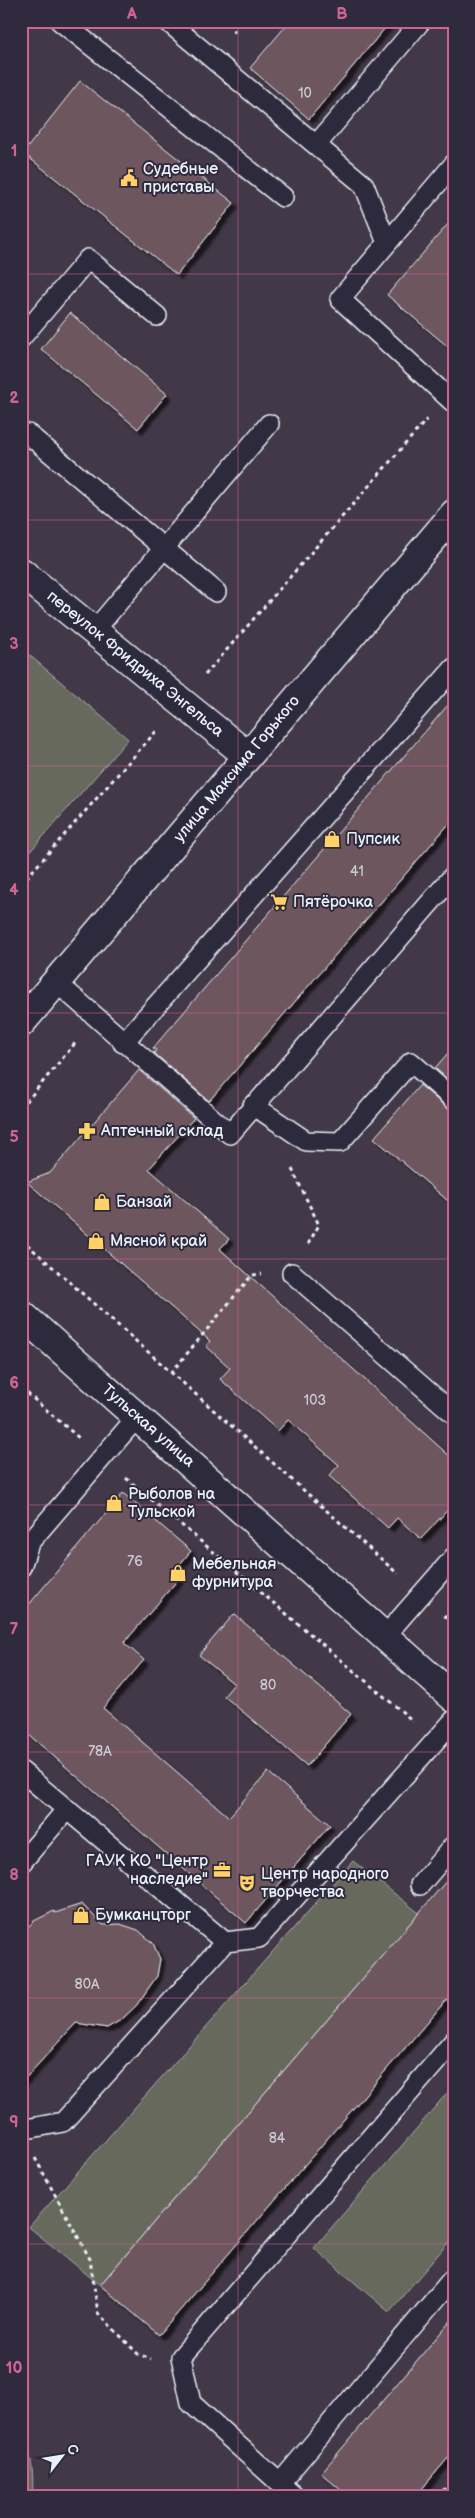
<svg xmlns="http://www.w3.org/2000/svg" width="475" height="2518" viewBox="0 0 475 2518" font-family="'Balsamiq Sans',sans-serif">
<style>
.green{fill:#66695b;stroke:#a7adaa}
.building{fill:#6e575e;stroke:#e8f1f8;filter:url(#shadow)}
.lines{fill:none;stroke-linecap:round;stroke-linejoin:round}
.service-casing{stroke:#e8f1f8;stroke-width:22}
.minor-casing{stroke:#e8f1f8;stroke-width:31}
.tertiary-casing{stroke:#e8f1f8;stroke-width:31}
.secondary-casing{stroke:#e8f1f8;stroke-width:31}
.path{stroke:#e8f1f8;stroke-width:3;stroke-dasharray:4 4;stroke-linecap:butt}
.service{stroke:#2f2a3d;stroke-width:19}
.minor{stroke:#2f2a3d;stroke-width:28}
.tertiary{stroke:#2f2a3d;stroke-width:28}
.secondary{stroke:#2f2a3d;stroke-width:28}
.grid{fill:none;stroke:#cf6492;stroke-width:1;stroke-opacity:0.55}
.labels{text-anchor:middle;dominant-baseline:central;stroke-width:4;stroke-linejoin:round;paint-order:stroke}
.number-label{font-size:14px;fill:#cacad2}
.poi-label{font-size:16px;fill:#e8f1f8;stroke:#2f2a3d;text-anchor:start}
.street-label{font-size:16px;fill:#e8f1f8;stroke:#2f2a3d}
.neatline{fill:none;stroke:#cf6492;stroke-width:2}
.grid-label{font-size:16px;text-anchor:middle;font-weight:bold;fill:#cf6492}
</style>
<defs>
<filter id="shadow"><feDropShadow dx="4.5" dy="4.5" stdDeviation="1" flood-color="#0009"/></filter>
</defs>
<rect width="100%" height="100%" fill="#423847"/>
<filter id="ink" filterUnits="userSpaceOnUse"><feTurbulence type="fractalNoise" baseFrequency=".02" numOctaves="2"/><feDisplacementMap in="SourceGraphic" scale="10" xChannelSelector="R" yChannelSelector="G"/><feConvolveMatrix kernelMatrix="1 2 1 2 8 2 1 2 1" color-interpolation-filters="sRGB"/></filter>
<g filter="url(#ink)">
<g class="green">
<path d="M 21,648 L 128,739 L 21,862 Z"/>
<path d="M 353,1861 L 419,1913 L 100,2285 L 29,2227 Z"/>
<path d="M 454,2085 L 454,2236 L 389,2312 L 314,2248 Z"/>
<path d="M 21,2427 C 30,2449 35,2473 32,2497 L 21,2497 Z"/>
</g>
<g class="building">
<path d="M 290,21 L 391,21 L 309,119 L 250,68 Z"/>
<path d="M 80,81 L 234,203 L 177,275 L 23,153 Z"/>
<path d="M 454,217 L 454,352 L 387,295 Z"/>
<path d="M 70,313 L 167,394 L 138,429 L 41,349 Z"/>
<path d="M 454,698 L 454,818 L 209,1101 L 154,1053 L 156,1050 L 153,1048 Z"/>
<path d="M 454,1046 L 454,1085 L 435,1068 Z"/>
<path d="M 139,1070 L 194,1118 L 149,1169 L 229,1239 L 220,1249 L 454,1460 L 454,1503 L 421,1539 L 397,1518 L 388,1528 L 329,1476 L 339,1465 L 288,1420 L 278,1431 L 220,1379 L 230,1368 L 206,1346 L 210,1341 L 27,1182 L 50,1173 Z"/>
<path d="M 420,1085 L 447,1108 L 454,1111 L 454,1206 L 374,1138 Z"/>
<path d="M 123,1493 L 191,1551 L 175,1570 L 181,1576 L 124,1643 L 144,1660 L 103,1708 L 229,1817 L 268,1772 L 330,1825 L 246,1923 L 21,1728 L 21,1614 Z"/>
<path d="M 234,1614 L 351,1714 L 307,1766 L 224,1696 L 234,1684 L 199,1655 Z"/>
<path d="M 454,1872 L 454,1991 L 159,2335 L 100,2285 Z"/>
<path d="M 82,1904 L 103,1925 L 120,1924 L 138,1930 L 153,1943 L 160,1959 L 157,1976 L 136,2006 L 121,2020 L 107,2028 L 76,2023 L 21,2083 L 21,1934 L 34,1921 L 54,1911 L 55,1913 Z"/>
<path d="M 454,2317 L 454,2451 L 415,2497 L 349,2497 L 321,2473 Z"/>
</g>
<g class="lines">
<g class="service-casing">
<g id="service">
<path d="M 60,21 L 283,197"/>
<path d="M 167,21 L 364,185 L 387,243"/>
<path d="M 317,144 L 421,21"/>
<path d="M 454,164 L 340,299 L 454,403"/>
<path d="M 21,338 L 88,259 L 157,316"/>
<path d="M 28,434 L 216,592"/>
<path d="M 94,631 L 269,424"/>
<path d="M 56,982 L 230,1134 L 454,875"/>
<path d="M 123,1043 L 454,668"/>
<path d="M 253,1105 L 306,1141 L 340,1142 L 411,1062 L 454,1100"/>
<path d="M 292,1273 L 454,1414"/>
<path d="M 21,1537 L 29,1543 L 137,1417"/>
<path d="M 21,1567 L 29,1543"/>
<path d="M 385,1636 L 454,1557"/>
<path d="M 21,1771 L 225,1942 L 63,2122 L 21,2130"/>
<path d="M 21,1863 L 67,1809"/>
<path d="M 420,1885 L 454,1845"/>
<path d="M 225,1942 L 259,1938 L 454,1720"/>
<path d="M 280,2483 L 454,2277"/>
<path d="M 295,2497 L 191,2403 L 181,2357 L 454,2041"/>
</g>
</g>
<g class="minor-casing">
<path id="minor" d="M 21,572 L 248,756"/>
</g>
<g class="tertiary-casing">
<path id="tertiary" d="M 21,1023 L 454,514"/>
</g>
<g class="secondary-casing">
<path id="secondary" d="M 21,1314 L 454,1698"/>
</g>
<g class="path">
<path d="M 234,21 L 234,36"/>
<path d="M 205,675 L 427,419"/>
<path d="M 21,884 L 158,729"/>
<path d="M 21,1108 L 77,1041"/>
<path d="M 292,1169 L 319,1225 L 307,1246"/>
<path d="M 21,1239 L 398,1574"/>
<path d="M 171,1373 L 252,1275 L 262,1274"/>
<path d="M 21,1388 L 79,1438"/>
<path d="M 126,1478 L 413,1721"/>
<path d="M 444,1615 L 454,1624"/>
<path d="M 35,2158 L 90,2259 L 98,2313 L 138,2354 L 151,2359"/>
<path d="M 437,2497 L 454,2479"/>
</g>
<use href="#service" class="service"/>
<use href="#minor" class="minor"/>
<use href="#tertiary" class="tertiary"/>
<use href="#secondary" class="secondary"/>
</g>
</g>
<path class="grid" d="M 238,21 L 238,2497M 21,274 L 454,274M 21,520 L 454,520M 21,766 L 454,766M 21,1013 L 454,1013M 21,1259 L 454,1259M 21,1505 L 454,1505M 21,1752 L 454,1752M 21,1998 L 454,1998M 21,2244 L 454,2244"/>
<defs>
<g id="civic-bare" transform="scale(1.35)"><path d="M-.6-6.5H3V-4.5H.6V-3L4-1V1h2V6H-6V1h2V-1L-.6-3ZM-1.2 2.5V6h2.4V2.5Z" fill="#ffd166" stroke="#2f2a3d" stroke-width="2.5" paint-order="stroke"/></g>
<g id="shop-bare" transform="scale(1.35)"><path d="M-5-2.5h2.3a2.7 3.5 0 0 1 5.4 0H5L5.5 6h-11ZM-1.5-2.5h3a1.5 2.3 0 0 0-3 0Z" fill="#ffd166" stroke="#2f2a3d" stroke-width="2.5" paint-order="stroke"/></g>
<g id="supermarket-bare" transform="scale(1.35)"><path d="M-6-5.5h2.5l.6 2H6L4.5 2H-2.5L-4.4-4H-6ZM-1.5 3.2a1.3 1.3 0 1 0 .1 0ZM3 3.2a1.3 1.3 0 1 0 .1 0Z" fill="#ffd166" stroke="#2f2a3d" stroke-width="2.5" paint-order="stroke"/></g>
<g id="pharmacy-bare" transform="scale(1.35)"><path d="M-2-6h4v4h4v4h-4v4h-4v-4h-4v-4h4Z" fill="#ffd166" stroke="#2f2a3d" stroke-width="2.5" paint-order="stroke"/></g>
<g id="office-bare" transform="scale(1.35)"><path d="M-6-3h4V-5.5h4V-3h4V5H-6ZM-1-4.5V-3h2v-1.5ZM-6 0V1H6V0Z" fill="#ffd166" stroke="#2f2a3d" stroke-width="2.5" paint-order="stroke"/></g>
<g id="theatre-bare" transform="scale(1.35)"><path d="M-5-5.5Q0-4 5-5.5V0Q5 5 0 6Q-5 5-5 0ZM-3.3-2.5H-1v1.5H-3.3ZM1-2.5H3.3v1.5H1ZM-2.8 1Q0 5.5 2.8 1Z" fill="#ffd166" stroke="#2f2a3d" stroke-width="2.5" paint-order="stroke"/></g>
</defs>
<g fill-rule="evenodd">
<use href="#civic-bare" x="129" y="178"/>
<use href="#shop-bare" x="332" y="839"/>
<use href="#supermarket-bare" x="279" y="902"/>
<use href="#pharmacy-bare" x="87" y="1131"/>
<use href="#shop-bare" x="102" y="1202"/>
<use href="#shop-bare" x="96" y="1241"/>
<use href="#shop-bare" x="114" y="1503"/>
<use href="#shop-bare" x="178" y="1573"/>
<use href="#office-bare" x="222" y="1870"/>
<use href="#theatre-bare" x="247" y="1883"/>
<use href="#shop-bare" x="81" y="1915"/>
</g>
<g class="labels">
<g class="number-label">
<text x="305" y="93">10</text>
<text x="357" y="871">41</text>
<text x="315" y="1400">103</text>
<text x="135" y="1561">76</text>
<text x="268" y="1685">80</text>
<text x="100" y="1751">78А</text>
<text x="87" y="1984">80А</text>
<text x="277" y="2138">84</text>
</g>
<g class="poi-label">
<text x="143" y="169">Судебные<tspan x="143" dy="18">приставы</tspan></text>
<text x="346" y="839">Пупсик</text>
<text x="293" y="902">Пятёрочка</text>
<text x="101" y="1131">Аптечный склад</text>
<text x="116" y="1202">Банзай</text>
<text x="110" y="1241">Мясной край</text>
<text x="128" y="1494">Рыболов на<tspan x="128" dy="18">Тульской</tspan></text>
<text x="192" y="1564">Мебельная<tspan x="192" dy="18">фурнитура</tspan></text>
<text x="208" y="1861" text-anchor="end">ГАУК КО "Центр<tspan x="208" dy="18">наследие"</tspan></text>
<text x="261" y="1874">Центр народного<tspan x="261" dy="18">творчества</tspan></text>
<text x="95" y="1915">Бумканцторг</text>
</g>
<g class="street-label">
<text transform="translate(135 664) rotate(39)">переулок Фридриха Энгельса</text>
<text transform="translate(237 769) rotate(-50)">улица Максима Горького</text>
<text transform="translate(148 1426) rotate(41)">Тульская улица</text>
</g>
</g>
<rect width="475" height="2518" fill="none" stroke="#2f2a3d" stroke-width="55"/>
<g transform="translate(62 2456) rotate(59)" stroke="#2f2a3d" stroke-width="4" paint-order="stroke">
<path d="M0-4L9 19L0 12L-9 19Z" fill="#e8f1f8"/>
<text y="-8" font-size="14" font-weight="bold" text-anchor="middle" fill="#e8f1f8">С</text>
</g>
<rect x="28" y="28" width="420" height="2462" class="neatline"/>
<g class="grid-label">
<text x="132" y="19">A</text>
<text x="342" y="19">B</text>
<text x="14" y="156">1</text>
<text x="14" y="403">2</text>
<text x="14" y="649">3</text>
<text x="14" y="895">4</text>
<text x="14" y="1142">5</text>
<text x="14" y="1388">6</text>
<text x="14" y="1634">7</text>
<text x="14" y="1880">8</text>
<text x="14" y="2127">9</text>
<text x="14" y="2373">10</text>
</g>
</svg>
